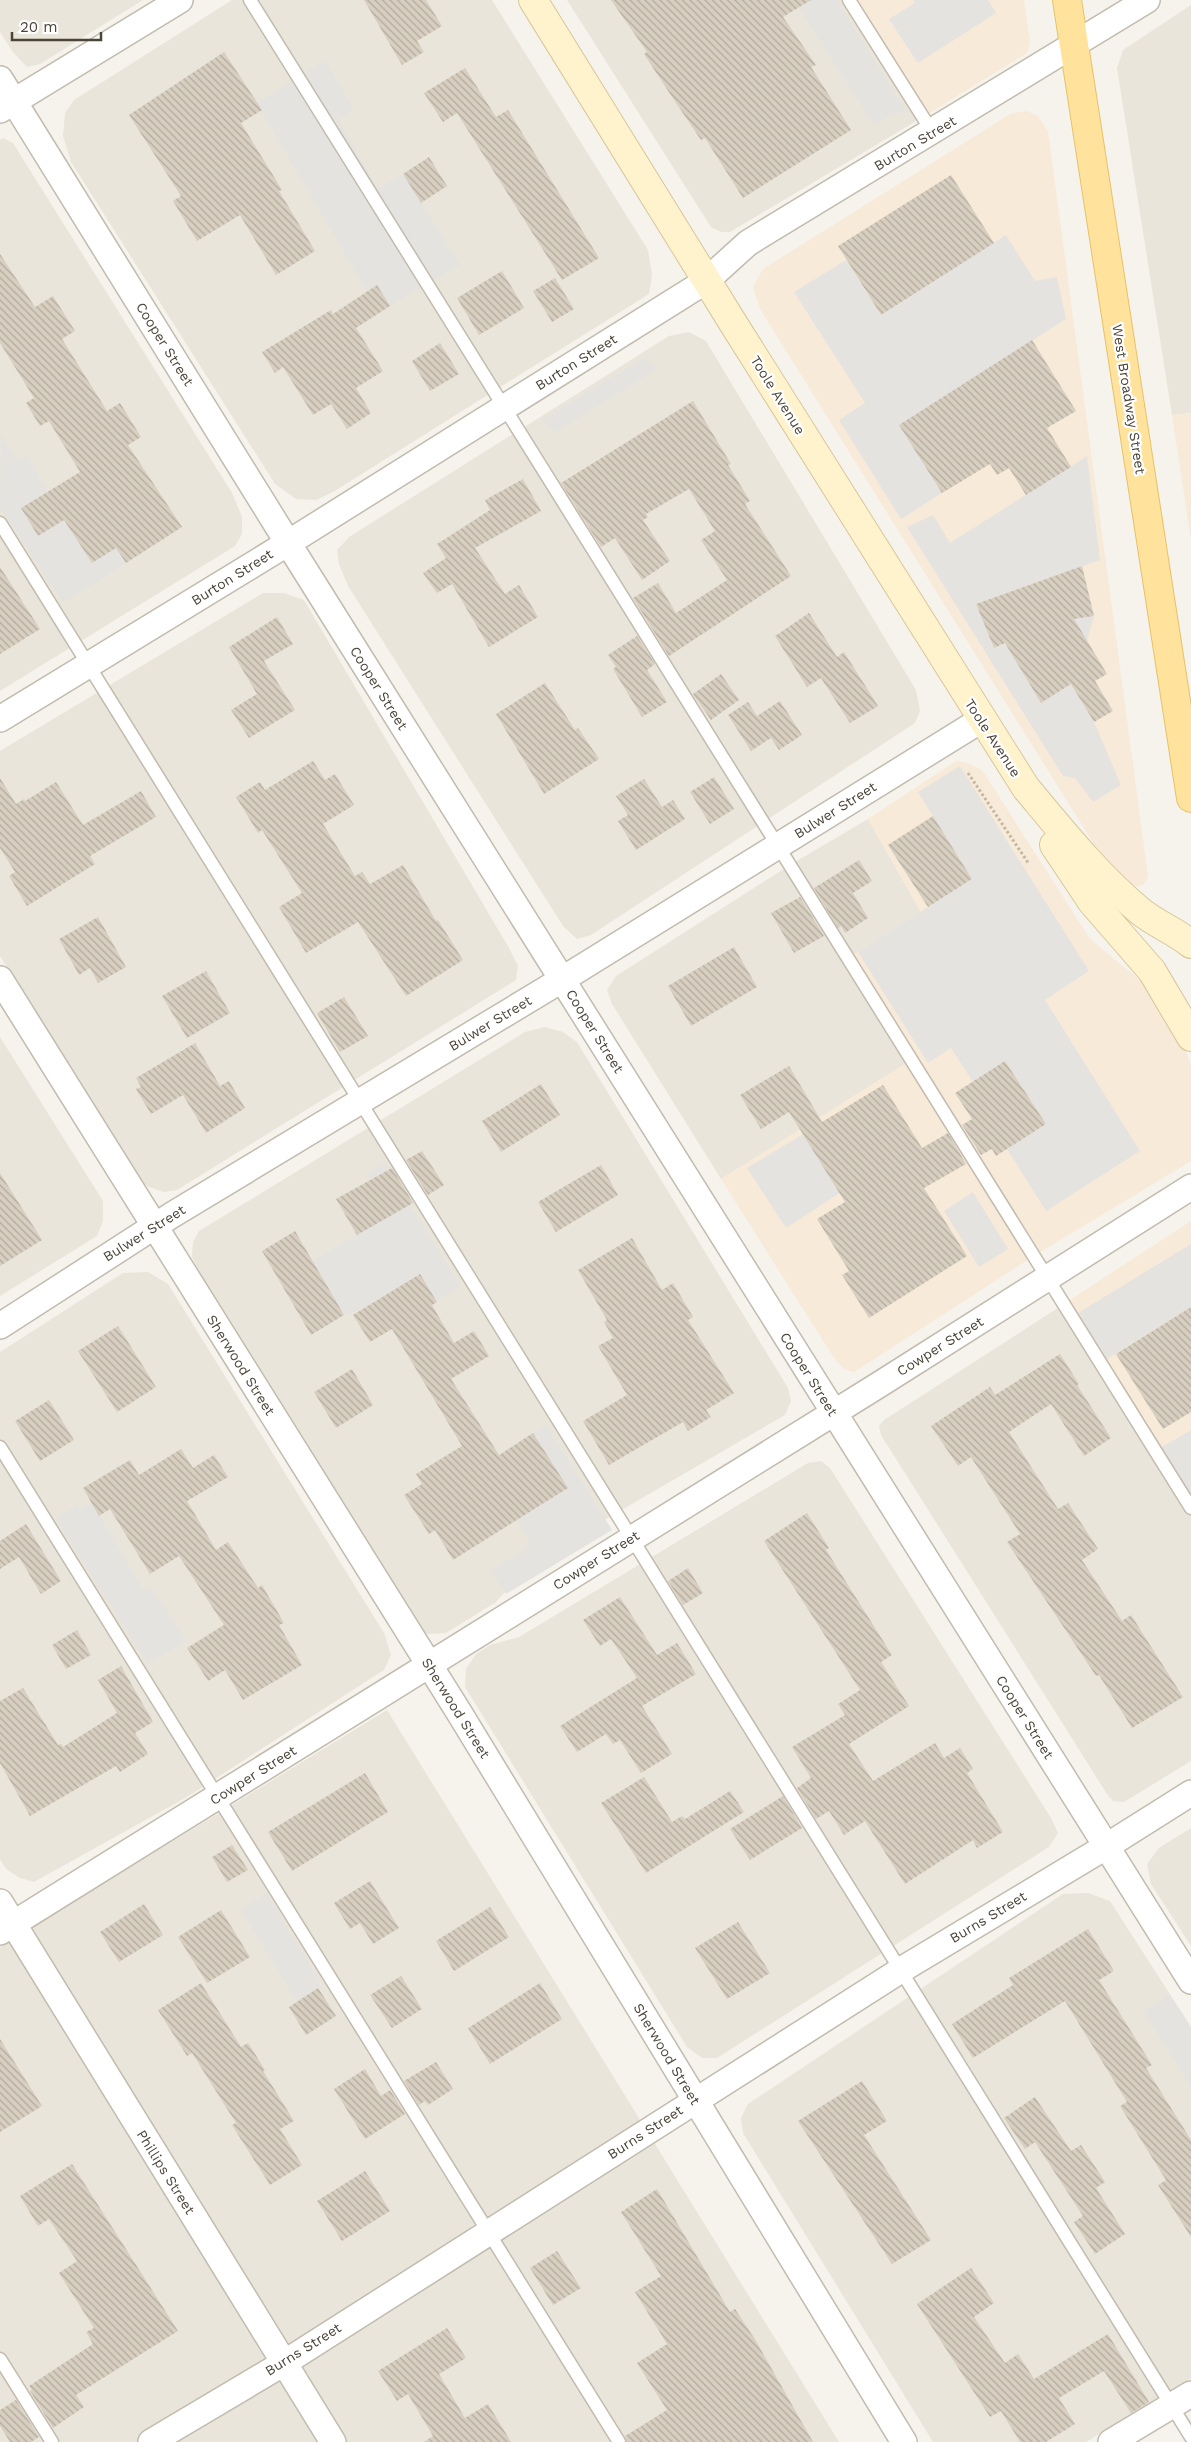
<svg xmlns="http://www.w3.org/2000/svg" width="1191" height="2442" viewBox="0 0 1191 2442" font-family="'Work Sans',sans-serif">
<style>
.residential{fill:#eae5da}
.commercial{fill:#f7ead8}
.parking{fill:#e5e3e0}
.building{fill:url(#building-back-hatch)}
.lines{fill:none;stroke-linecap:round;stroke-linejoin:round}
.service-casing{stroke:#c2bbae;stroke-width:15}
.minor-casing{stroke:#c2bbae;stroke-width:28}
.secondary-casing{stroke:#d6c79b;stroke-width:30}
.primary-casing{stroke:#e6c16a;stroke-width:30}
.path{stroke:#c4b79f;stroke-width:3;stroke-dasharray:2.5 2.5;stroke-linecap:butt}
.service{stroke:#fff;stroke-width:12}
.minor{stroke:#fff;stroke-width:25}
.secondary{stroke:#fff3cd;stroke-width:28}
.primary{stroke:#ffe39c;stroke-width:28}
.labels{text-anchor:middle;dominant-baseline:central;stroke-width:4.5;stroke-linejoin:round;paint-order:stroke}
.street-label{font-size:14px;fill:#4b4439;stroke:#fff}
</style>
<defs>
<pattern id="building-back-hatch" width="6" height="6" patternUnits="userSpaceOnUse" patternTransform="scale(1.25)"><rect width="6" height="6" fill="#d8cfc1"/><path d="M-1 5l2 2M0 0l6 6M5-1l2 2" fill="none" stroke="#b1aa9e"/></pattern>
</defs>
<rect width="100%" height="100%" fill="#f6f3ec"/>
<g class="residential">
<path d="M 0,0 L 143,0 L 40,64 L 27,67 L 13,52 L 0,32 Z"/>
<path d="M 232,0 L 492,0 L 648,250 L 652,275 L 649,294 L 333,492 L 316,500 L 296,499 L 275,484 L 71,162 L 63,136 L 65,113 L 74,100 Z"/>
<path d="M 567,0 L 849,0 L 923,117 L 730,232 L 721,232 L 711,227 Z"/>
<path d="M 1191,5 L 1191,413 L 1172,415 L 1117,68 L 1123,50 Z"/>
<path d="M 3,138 L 13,143 L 232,493 L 242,517 L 242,534 L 235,546 L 0,691 L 0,140 Z"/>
<path d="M 689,332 L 706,341 L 916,690 L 920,711 L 915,723 L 591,935 L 577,939 L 563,926 L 348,586 L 339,564 L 337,550 L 349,537 L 669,336 Z"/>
<path d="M 263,593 L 284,593 L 304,600 L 509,948 L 518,966 L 516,980 L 177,1190 L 164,1192 L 149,1187 L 137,1179 L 0,956 L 0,751 Z"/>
<path d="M 868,819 L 921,912 L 912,1060 L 721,1179 L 612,1004 L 607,990 L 616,976 L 790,865 Z"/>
<path d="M 545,1027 L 563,1032 L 577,1042 L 788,1388 L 791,1401 L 785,1415 L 532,1562 L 496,1602 L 446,1633 L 427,1634 L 411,1619 L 203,1279 L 192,1257 L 193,1242 L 199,1231 L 525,1032 Z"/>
<path d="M 0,1037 L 103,1201 L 103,1221 L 97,1236 L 0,1296 Z"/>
<path d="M 148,1272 L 168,1284 L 384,1633 L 391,1655 L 384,1670 L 187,1797 L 34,1882 L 20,1878 L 6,1869 L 0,1859 L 0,1352 L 123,1273 Z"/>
<path d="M 1064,1304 L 1191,1508 L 1191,1761 L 1124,1802 L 1113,1801 L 1107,1794 L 881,1435 L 879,1426 L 884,1420 Z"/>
<path d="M 821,1461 L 830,1468 L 1051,1818 L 1058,1833 L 1049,1847 L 717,2058 L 702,2058 L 687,2047 L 465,1687 L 466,1669 L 476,1654 L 490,1645 L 519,1637 L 808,1463 Z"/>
<path d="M 387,1710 L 839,2442 L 0,2442 L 0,1947 Z"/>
<path d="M 1191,1828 L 1191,1946 L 1151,1884 L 1147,1864 L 1159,1848 Z"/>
<path d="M 1088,1893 L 1110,1901 L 1191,2027 L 1191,2378 L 1086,2442 L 933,2442 L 743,2133 L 741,2118 L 748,2104 L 1063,1894 Z"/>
</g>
<g class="commercial">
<path d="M 849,0 L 1024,0 L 1030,41 L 1027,53 L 923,117 Z"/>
<path d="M 1027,111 L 1038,116 L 1048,131 L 1148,876 L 1143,885 L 1132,887 L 1112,873 L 760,309 L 753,287 L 763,269 L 1012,113 Z"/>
<path d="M 1191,413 L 1191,540 L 1172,415 Z"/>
<path d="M 956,761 L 967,763 L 982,770 L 1090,939 L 1153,991 L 1182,1041 L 1191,1065 L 1191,1161 L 1034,1256 L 854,1372 L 844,1369 L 834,1358 L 721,1179 L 911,1060 L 848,958 L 921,912 L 868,819 Z"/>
<path d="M 1191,1221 L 1191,1508 L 1064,1304 Z"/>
</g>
<g class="parking">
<path d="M 794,0 L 837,0 L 906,112 L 892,114 L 874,125 Z"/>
<path d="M 913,0 L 988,0 L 996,13 L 918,63 L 889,19 L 915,3 Z"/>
<path d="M 325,60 L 354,110 L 338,120 L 378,189 L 403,174 L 460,265 L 390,306 L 377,285 L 367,292 L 257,103 Z"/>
<path d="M 1006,235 L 1035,281 L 1057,277 L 1066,319 L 900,425 L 942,493 L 901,519 L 839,420 L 865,403 L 794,292 L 846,260 L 881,315 Z"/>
<path d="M 642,359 L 658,368 L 556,432 L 542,420 Z"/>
<path d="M 1,433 L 17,460 L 27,455 L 47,491 L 21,508 L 38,536 L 64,520 L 92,563 L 116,548 L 126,563 L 63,603 L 0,507 Z"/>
<path d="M 1087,456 L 1100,560 L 976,604 L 994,648 L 1055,621 L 1094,616 L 1087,641 L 1026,678 L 1041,703 L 1071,684 L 1094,722 L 1121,785 L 1093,802 L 1075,778 L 1063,776 L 907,527 L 933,515 L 950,543 Z"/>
<path d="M 960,766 L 1089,971 L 1045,1000 L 1140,1151 L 1046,1211 L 1007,1149 L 1046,1124 L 1005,1061 L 973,1082 L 951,1048 L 928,1063 L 858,952 L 972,879 L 918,792 Z"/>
<path d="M 803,1134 L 840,1193 L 786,1228 L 747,1168 Z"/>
<path d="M 384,1164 L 461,1286 L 436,1301 L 419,1274 L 361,1310 L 344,1315 L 313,1261 L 389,1216 L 367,1173 Z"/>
<path d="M 973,1192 L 1008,1249 L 979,1267 L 944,1211 Z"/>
<path d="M 1191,1244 L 1191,1307 L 1107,1359 L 1078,1313 Z"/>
<path d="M 546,1425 L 612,1530 L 506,1594 L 491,1571 L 531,1545 L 517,1521 L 568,1488 L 533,1433 Z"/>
<path d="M 1191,1430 L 1191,1500 L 1159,1449 Z"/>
<path d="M 92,1503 L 144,1591 L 151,1587 L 186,1641 L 148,1664 L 56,1519 L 78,1505 L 80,1510 Z"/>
<path d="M 267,1893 L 320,1982 L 318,1988 L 297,2002 L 241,1910 Z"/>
<path d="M 1170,1995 L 1191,2027 L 1191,2086 L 1143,2011 Z"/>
</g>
<g class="building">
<path d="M 364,0 L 426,0 L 442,26 L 417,41 L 424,52 L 402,65 Z"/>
<path d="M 611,0 L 811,0 L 783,17 L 816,65 L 811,67 L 851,130 L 743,198 L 705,138 L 701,140 L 678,106 L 644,54 L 647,52 Z"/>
<path d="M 224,52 L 262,110 L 241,123 L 282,190 L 279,191 L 315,251 L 276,275 L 240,215 L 197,241 L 173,201 L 181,196 L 129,115 Z"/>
<path d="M 465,68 L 496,117 L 508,110 L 599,258 L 562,280 L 457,113 L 443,122 L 424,93 Z"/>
<path d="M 429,157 L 447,186 L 421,203 L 403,174 Z"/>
<path d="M 951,175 L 994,243 L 881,315 L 838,246 Z"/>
<path d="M 0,254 L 35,307 L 53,296 L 75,331 L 62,339 L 107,411 L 120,403 L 141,437 L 128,445 L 182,527 L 126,563 L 116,548 L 92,563 L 64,520 L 38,536 L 21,508 L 80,472 L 49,421 L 40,426 L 26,403 L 34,398 L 0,343 Z"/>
<path d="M 502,271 L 524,308 L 479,335 L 457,298 Z"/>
<path d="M 555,278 L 574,309 L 552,322 L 533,291 Z"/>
<path d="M 377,285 L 390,306 L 356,328 L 383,371 L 356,388 L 371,413 L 347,429 L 331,404 L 313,415 L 283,367 L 275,373 L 262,352 L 331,310 L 333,314 Z"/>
<path d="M 1032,340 L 1076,411 L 1047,428 L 1071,467 L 1026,495 L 1009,468 L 997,475 L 990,464 L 942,493 L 899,425 Z"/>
<path d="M 440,343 L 459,374 L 430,391 L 412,361 Z"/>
<path d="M 693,401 L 731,464 L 728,465 L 750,501 L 745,504 L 791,576 L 669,656 L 633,598 L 658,583 L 676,613 L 727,580 L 701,540 L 715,531 L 689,489 L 646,514 L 648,517 L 643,520 L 670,561 L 642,580 L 615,538 L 601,547 L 561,483 Z"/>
<path d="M 523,479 L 541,511 L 475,548 L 505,594 L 519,585 L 538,617 L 489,647 L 452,584 L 437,593 L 423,573 L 446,558 L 437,544 L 490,510 L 485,500 Z"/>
<path d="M 1082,566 L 1094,616 L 1074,619 L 1107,674 L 1095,681 L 1113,711 L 1094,722 L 1071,684 L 1041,703 L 1005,643 L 994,648 L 976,604 Z"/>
<path d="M 0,567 L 40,629 L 0,654 Z"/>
<path d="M 809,613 L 837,657 L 844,652 L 878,706 L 850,723 L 821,678 L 807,687 L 775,636 Z"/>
<path d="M 277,617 L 293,644 L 264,661 L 295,710 L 249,738 L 231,710 L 257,694 L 229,647 Z"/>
<path d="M 637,636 L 655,664 L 647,670 L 667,702 L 642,717 L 613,669 L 616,667 L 608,655 Z"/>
<path d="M 721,674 L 739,700 L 711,720 L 693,694 Z"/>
<path d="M 545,683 L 575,730 L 578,728 L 599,759 L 544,794 L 496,714 Z"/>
<path d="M 780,701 L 802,735 L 779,750 L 771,738 L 751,751 L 728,715 L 748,702 L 757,716 Z"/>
<path d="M 313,761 L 325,780 L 335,774 L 354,805 L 323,824 L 355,876 L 362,872 L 370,884 L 403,865 L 436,921 L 438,920 L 463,960 L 406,996 L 358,922 L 306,953 L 279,907 L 302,893 L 262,830 L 258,833 L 236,797 L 260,782 L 265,790 Z"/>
<path d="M 714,777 L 734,809 L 710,824 L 690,792 Z"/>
<path d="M 0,778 L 16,804 L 24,799 L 25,801 L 56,782 L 83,825 L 141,791 L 156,817 L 90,856 L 95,864 L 27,906 L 9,876 L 15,872 L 0,848 Z"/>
<path d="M 644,779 L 662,807 L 673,800 L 685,819 L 636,850 L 618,821 L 628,815 L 616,796 Z"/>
<path d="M 933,816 L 972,879 L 928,907 L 888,845 Z"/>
<path d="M 859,860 L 872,881 L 853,893 L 868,918 L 845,933 L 841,926 L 838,928 L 814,888 Z"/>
<path d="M 800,897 L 824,936 L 794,953 L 771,913 Z"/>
<path d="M 98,917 L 126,967 L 98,983 L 90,968 L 79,975 L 59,939 Z"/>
<path d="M 734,947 L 757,987 L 691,1026 L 668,986 Z"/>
<path d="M 206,971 L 230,1013 L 187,1038 L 162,996 Z"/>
<path d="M 344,997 L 368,1036 L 340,1052 L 317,1013 Z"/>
<path d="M 195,1043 L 220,1086 L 229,1081 L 245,1108 L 206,1133 L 183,1095 L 151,1114 L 136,1089 L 141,1087 L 136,1078 Z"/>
<path d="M 1005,1061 L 1046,1124 L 996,1156 L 992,1149 L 981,1155 L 962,1125 L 972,1119 L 955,1093 Z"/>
<path d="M 789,1066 L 822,1122 L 883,1085 L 922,1148 L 948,1133 L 966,1164 L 924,1188 L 967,1256 L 869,1318 L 842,1275 L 849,1271 L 817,1219 L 845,1202 L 789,1112 L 761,1129 L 740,1095 Z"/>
<path d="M 541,1084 L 560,1115 L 501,1152 L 482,1121 Z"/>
<path d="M 422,1151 L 444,1185 L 428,1195 L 406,1160 Z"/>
<path d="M 601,1165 L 618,1195 L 556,1232 L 538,1202 Z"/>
<path d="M 392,1168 L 413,1203 L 357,1235 L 336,1199 Z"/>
<path d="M 0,1173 L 42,1240 L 0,1266 Z"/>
<path d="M 295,1231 L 344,1315 L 311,1335 L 262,1251 Z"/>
<path d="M 632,1238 L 662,1290 L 673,1283 L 693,1317 L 688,1320 L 734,1393 L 706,1410 L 711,1417 L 688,1431 L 683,1422 L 609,1465 L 583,1421 L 627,1395 L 598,1346 L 613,1338 L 604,1322 L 607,1320 L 578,1270 Z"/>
<path d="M 420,1274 L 437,1302 L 432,1305 L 454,1343 L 474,1331 L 489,1356 L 451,1379 L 499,1455 L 533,1433 L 568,1488 L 453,1560 L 435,1530 L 429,1534 L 404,1495 L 422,1484 L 416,1474 L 462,1446 L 392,1329 L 370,1342 L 353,1315 Z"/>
<path d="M 1191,1307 L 1191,1412 L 1163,1429 L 1116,1354 Z"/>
<path d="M 118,1326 L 156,1387 L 117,1412 L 78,1351 Z"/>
<path d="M 1060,1354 L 1079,1384 L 1077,1385 L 1111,1438 L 1084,1456 L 1051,1404 L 1009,1432 L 1058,1509 L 1068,1503 L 1098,1549 L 1082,1560 L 1122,1621 L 1131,1615 L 1183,1697 L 1132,1728 L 1099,1675 L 1096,1676 L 1007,1542 L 1020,1534 L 971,1457 L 958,1466 L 931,1426 L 990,1387 L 995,1395 Z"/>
<path d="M 352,1369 L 373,1405 L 336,1428 L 314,1392 Z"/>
<path d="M 49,1400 L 74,1440 L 40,1461 L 15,1421 Z"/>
<path d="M 181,1449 L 193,1468 L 214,1455 L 228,1477 L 187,1501 L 216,1550 L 228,1542 L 258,1588 L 262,1585 L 284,1623 L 279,1625 L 302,1665 L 243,1700 L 225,1670 L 208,1681 L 187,1648 L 224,1625 L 179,1556 L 150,1574 L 110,1509 L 99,1516 L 83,1488 L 130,1460 L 139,1475 Z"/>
<path d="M 807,1513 L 829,1548 L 826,1550 L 892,1655 L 881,1662 L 909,1706 L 849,1744 L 873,1781 L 935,1743 L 944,1758 L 960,1748 L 973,1769 L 967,1773 L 1003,1832 L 977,1848 L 973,1840 L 905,1884 L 865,1821 L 844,1835 L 829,1811 L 816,1819 L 797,1788 L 811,1778 L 792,1747 L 845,1715 L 838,1704 L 860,1690 L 764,1541 Z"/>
<path d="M 26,1524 L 61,1581 L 41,1594 L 19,1557 L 0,1569 L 0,1541 Z"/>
<path d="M 688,1568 L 703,1593 L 683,1605 L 668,1581 Z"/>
<path d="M 620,1597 L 657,1655 L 677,1643 L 696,1674 L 642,1706 L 672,1754 L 641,1773 L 620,1740 L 613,1744 L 606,1734 L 577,1752 L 560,1726 L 637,1678 L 611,1639 L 600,1646 L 583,1620 Z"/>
<path d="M 77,1630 L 91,1655 L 66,1669 L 52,1645 Z"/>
<path d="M 121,1666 L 153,1722 L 135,1733 L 148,1754 L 120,1772 L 116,1766 L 30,1816 L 0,1763 L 0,1701 L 23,1688 L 58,1745 L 61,1744 L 63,1747 L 117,1713 L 98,1680 Z"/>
<path d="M 365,1773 L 388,1812 L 292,1871 L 268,1832 Z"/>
<path d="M 644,1777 L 672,1822 L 682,1816 L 685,1819 L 730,1791 L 744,1812 L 646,1873 L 601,1803 Z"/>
<path d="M 783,1796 L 802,1828 L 750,1860 L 730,1829 Z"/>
<path d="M 232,1845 L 248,1870 L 227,1882 L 212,1857 Z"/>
<path d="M 370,1881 L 399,1928 L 373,1944 L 360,1923 L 350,1929 L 334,1903 Z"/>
<path d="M 144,1904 L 163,1935 L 119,1962 L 100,1932 Z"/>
<path d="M 490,1907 L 509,1937 L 454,1971 L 436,1941 Z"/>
<path d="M 221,1910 L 250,1957 L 207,1983 L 178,1937 Z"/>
<path d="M 738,1922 L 770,1973 L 727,1999 L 695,1948 Z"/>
<path d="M 1088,1929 L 1114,1971 L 1099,1980 L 1152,2065 L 1146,2068 L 1191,2140 L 1191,2237 L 1158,2185 L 1166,2180 L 1120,2106 L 1127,2102 L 1065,2001 L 973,2058 L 952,2024 L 1013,1985 L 1009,1978 Z"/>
<path d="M 401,1976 L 422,2009 L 392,2028 L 370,1995 Z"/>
<path d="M 201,1983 L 241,2047 L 248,2043 L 265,2070 L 263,2071 L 294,2121 L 280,2129 L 302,2165 L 270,2185 L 232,2125 L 236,2123 L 192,2053 L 187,2056 L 158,2010 Z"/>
<path d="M 540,1983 L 562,2019 L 490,2064 L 468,2028 Z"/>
<path d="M 318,1988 L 336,2016 L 306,2035 L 289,2007 Z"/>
<path d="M 0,2039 L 42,2106 L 0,2132 Z"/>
<path d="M 436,2062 L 453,2089 L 428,2105 L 425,2101 L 419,2105 L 404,2081 Z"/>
<path d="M 365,2069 L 381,2096 L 390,2090 L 405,2114 L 365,2139 L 334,2089 Z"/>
<path d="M 862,2081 L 887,2121 L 864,2135 L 931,2240 L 892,2264 L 798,2121 Z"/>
<path d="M 1035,2097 L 1071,2151 L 1081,2145 L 1105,2182 L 1096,2188 L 1125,2234 L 1095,2254 L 1074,2222 L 1083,2216 L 1035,2142 L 1025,2149 L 1004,2118 Z"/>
<path d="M 72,2164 L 178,2331 L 76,2395 L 84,2407 L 53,2428 L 30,2391 L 32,2390 L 29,2386 L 93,2344 L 86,2332 L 94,2328 L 59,2273 L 77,2261 L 49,2219 L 38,2226 L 20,2196 Z"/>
<path d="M 365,2171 L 390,2211 L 342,2241 L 317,2201 Z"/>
<path d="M 657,2189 L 730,2312 L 735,2309 L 756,2341 L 813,2442 L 627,2442 L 625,2436 L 667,2410 L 637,2363 L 667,2344 L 635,2292 L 661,2276 L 621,2212 Z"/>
<path d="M 557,2251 L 581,2288 L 553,2305 L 530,2268 Z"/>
<path d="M 971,2268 L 994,2303 L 974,2317 L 1005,2363 L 1018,2354 L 1034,2379 L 1108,2334 L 1149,2402 L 1131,2413 L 1104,2371 L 1059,2398 L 1075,2424 L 1046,2442 L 1020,2442 L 1001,2411 L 990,2417 L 917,2304 Z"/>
<path d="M 447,2328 L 466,2358 L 439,2374 L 465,2418 L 488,2404 L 511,2442 L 424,2442 L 433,2436 L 408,2394 L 397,2401 L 378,2371 Z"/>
<path d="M 16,2400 L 39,2437 L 31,2442 L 10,2442 L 0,2426 L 0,2410 Z"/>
</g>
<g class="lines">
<g class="service-casing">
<g id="service">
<path d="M 250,0 L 1191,1508"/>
<path d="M 849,0 L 933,133"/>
<path d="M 0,523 L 1191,2437"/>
<path d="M 0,1447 L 619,2442"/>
<path d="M 0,2359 L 52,2442"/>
</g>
</g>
<g class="minor-casing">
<g id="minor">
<path d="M 0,79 L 288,543 L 1191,1981"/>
<path d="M 0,110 L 180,0"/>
<path d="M 0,719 L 288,543 L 706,281 L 748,243 L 1147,0"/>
<path d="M 0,979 L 460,1714 L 904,2442"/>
<path d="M 0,1326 L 172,1215 L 563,979 L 981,720"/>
<path d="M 0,1902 L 333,2442"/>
<path d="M 0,1932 L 877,1386 L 1191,1187"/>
<path d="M 151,2442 L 284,2363 L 901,1970 L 1107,1846 L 1191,1793"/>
<path d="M 1111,2442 L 1191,2394"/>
</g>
</g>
<g class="secondary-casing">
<g id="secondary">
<path d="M 533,0 L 733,323 L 1026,788 C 1062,831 1096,874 1140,911 C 1156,924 1175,931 1191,944"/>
<path d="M 1054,845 L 1092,902 L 1152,971 L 1191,1037"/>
</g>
</g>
<g class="primary-casing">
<path id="primary" d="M 1067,0 L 1191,798"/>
</g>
<path class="path" d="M 968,773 L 1029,864"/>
<use href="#service" class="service"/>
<use href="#minor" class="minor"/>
<use href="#secondary" class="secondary"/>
<use href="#primary" class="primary"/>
</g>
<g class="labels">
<g class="street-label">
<text transform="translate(915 143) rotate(-31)">Burton Street</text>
<text transform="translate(165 344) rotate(58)">Cooper Street</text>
<text transform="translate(576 362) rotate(-32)">Burton Street</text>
<text transform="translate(778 395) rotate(58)">Toole Avenue</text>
<text transform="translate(1129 399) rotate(81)">West Broadway Street</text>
<text transform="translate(232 577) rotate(-32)">Burton Street</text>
<text transform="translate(379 688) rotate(58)">Cooper Street</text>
<text transform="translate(993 738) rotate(57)">Toole Avenue</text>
<text transform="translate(835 810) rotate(-32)">Bulwer Street</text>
<text transform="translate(490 1023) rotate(-31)">Bulwer Street</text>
<text transform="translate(595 1031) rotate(58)">Cooper Street</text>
<text transform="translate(144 1233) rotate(-32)">Bulwer Street</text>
<text transform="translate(940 1346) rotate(-32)">Cowper Street</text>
<text transform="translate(241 1365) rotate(58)">Sherwood Street</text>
<text transform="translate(809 1374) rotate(58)">Cooper Street</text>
<text transform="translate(596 1560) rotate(-32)">Cowper Street</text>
<text transform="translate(456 1708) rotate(58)">Sherwood Street</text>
<text transform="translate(1025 1717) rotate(58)">Cooper Street</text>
<text transform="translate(253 1775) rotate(-32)">Cowper Street</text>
<text transform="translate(988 1917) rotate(-31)">Burns Street</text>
<text transform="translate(667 2054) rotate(59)">Sherwood Street</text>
<text transform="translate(645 2132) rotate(-33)">Burns Street</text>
<text transform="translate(166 2172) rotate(58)">Phillips Street</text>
<text transform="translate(303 2349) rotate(-32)">Burns Street</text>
</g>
</g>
<path d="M12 32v8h89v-8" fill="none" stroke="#4b4439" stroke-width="2.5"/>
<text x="20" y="32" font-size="15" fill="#4b4439" stroke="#ffffff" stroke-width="4" paint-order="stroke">20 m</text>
</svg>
